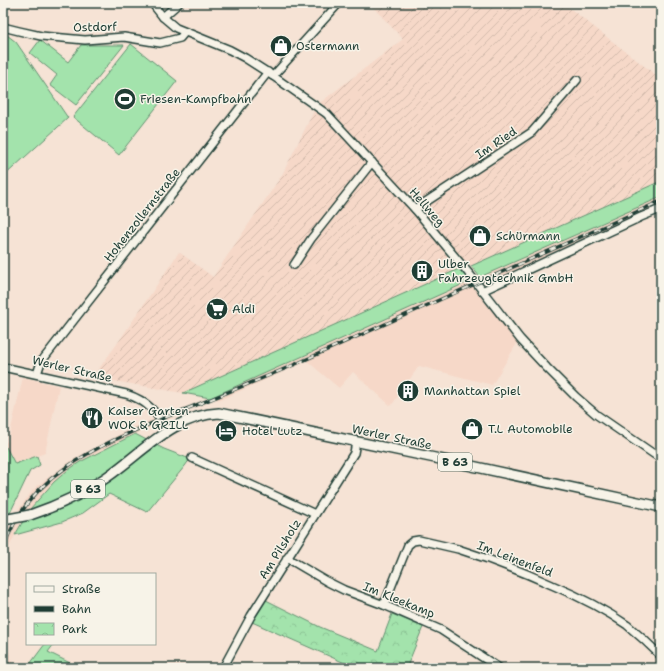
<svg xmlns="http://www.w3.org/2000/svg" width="664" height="671" viewBox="0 0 664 671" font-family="'Shantell Sans',sans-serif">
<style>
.built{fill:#f6d8c8}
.industrial{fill:url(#industrial-furrows)}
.green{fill:#a3e3ac;stroke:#619070}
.park{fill:url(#park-crowns);stroke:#619070}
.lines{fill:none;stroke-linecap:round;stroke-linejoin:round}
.minor-casing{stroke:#1f3d34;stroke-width:10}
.major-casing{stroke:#1f3d34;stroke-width:12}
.minor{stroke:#f7f3e8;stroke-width:7}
.major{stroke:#f7f3e8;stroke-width:9}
.rail-casing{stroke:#1f3d34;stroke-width:3.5}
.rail{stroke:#f7f3e8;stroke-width:2;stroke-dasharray:6;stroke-linecap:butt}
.major-bridge-casing{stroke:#1f3d34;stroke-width:12;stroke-linecap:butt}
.major-bridge{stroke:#f7f3e8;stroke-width:9}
.labels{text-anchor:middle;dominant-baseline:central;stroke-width:3;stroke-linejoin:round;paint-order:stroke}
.shield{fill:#f7f3e8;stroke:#60746a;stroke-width:1}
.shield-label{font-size:11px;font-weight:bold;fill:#1f3d34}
.street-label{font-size:12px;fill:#1f3d34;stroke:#f7f3e8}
.poi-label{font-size:12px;fill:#1f3d34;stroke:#f7f3e8;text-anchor:start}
</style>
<defs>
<pattern id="industrial-furrows" width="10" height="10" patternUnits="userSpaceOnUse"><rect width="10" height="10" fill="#f6d8c8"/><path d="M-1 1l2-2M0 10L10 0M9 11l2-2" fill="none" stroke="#d2baac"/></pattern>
<pattern id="park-crowns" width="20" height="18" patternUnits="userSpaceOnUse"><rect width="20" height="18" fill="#a3e3ac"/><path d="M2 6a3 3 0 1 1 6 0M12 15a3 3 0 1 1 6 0" fill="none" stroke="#8cc495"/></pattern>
</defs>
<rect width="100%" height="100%" fill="#f6e3d5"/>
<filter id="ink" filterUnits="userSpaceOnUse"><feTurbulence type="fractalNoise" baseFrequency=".025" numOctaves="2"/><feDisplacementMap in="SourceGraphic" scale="8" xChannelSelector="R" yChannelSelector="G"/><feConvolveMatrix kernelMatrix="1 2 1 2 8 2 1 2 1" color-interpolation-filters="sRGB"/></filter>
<g filter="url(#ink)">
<g class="built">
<path d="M 449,3 L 471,3 L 456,13 Z"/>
<path d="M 661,197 L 661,205 L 486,285 L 480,277 Z"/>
<path d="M 470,281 L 476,290 L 519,340 L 492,385 L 419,366 L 391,406 L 353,372 L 339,388 L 307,361 L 220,400 L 210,398 Z"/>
<path d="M 23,377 L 59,386 L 45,453 L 15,464 L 6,447 L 3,450 L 3,442 L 8,442 Z"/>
<path d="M 176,409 L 186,411 L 135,434 L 80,462 L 42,496 L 30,509 L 18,510 L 33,490 L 42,482 L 74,459 L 126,431 Z"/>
<path d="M 20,524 L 8,550 L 3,577 L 3,545 L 7,535 L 10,526 Z"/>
<path d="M 3,626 L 5,640 L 14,668 L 3,668 Z"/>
</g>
<path class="industrial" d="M 369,3 L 449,3 L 456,13 L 471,3 L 563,3 L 661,79 L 661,181 L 471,266 L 461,268 L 183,393 L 97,378 L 100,367 L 117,344 L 179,252 L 213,277 L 282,175 L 317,105 L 403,39 Z"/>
<g class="green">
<path d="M 3,32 L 16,42 L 68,118 L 3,177 Z"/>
<path d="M 40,40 L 68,62 L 81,45 L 124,45 L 76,105 L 50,85 L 57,75 L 30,53 Z"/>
<path d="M 131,44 L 177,81 L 119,155 L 73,117 Z"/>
<path d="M 661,181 L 661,197 L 480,277 L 471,266 Z"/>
<path d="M 461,268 L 470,281 L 210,398 L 183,393 Z"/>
<path d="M 135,434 L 164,449 L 190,459 L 185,466 L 147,512 L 109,494 L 83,513 L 62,522 L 15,535 L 30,509 L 54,482 L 68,470 L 80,462 Z"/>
<path d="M 6,447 L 15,464 L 37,456 L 40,465 L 30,471 L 10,513 L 3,514 L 3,450 Z"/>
<path d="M 45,644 L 54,644 L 48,652 L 80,668 L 27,668 Z"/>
</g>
<path class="park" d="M 266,600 L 320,627 L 378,651 L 392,614 L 423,627 L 408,664 L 417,668 L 356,668 L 252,622 Z"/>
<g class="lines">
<g class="minor-casing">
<g id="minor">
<path d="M 152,3 L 163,17 L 176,28 L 230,50 L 245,58 L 273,76 L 327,114 L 415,209 L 471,276 L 520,339 L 547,368 L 576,397 L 597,415 L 661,459"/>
<path d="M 163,17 L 179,3"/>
<path d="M 3,27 L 19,31 L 41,36 L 85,40 L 124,37 L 160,43 L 180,38 L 185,32"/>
<path d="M 273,76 L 339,3"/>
<path d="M 415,209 L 532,132 L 577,80"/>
<path d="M 294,265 L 311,239 L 372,162"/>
<path d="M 482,291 L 641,217 L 658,210 L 661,212"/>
<path d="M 3,367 L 126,394 C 148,401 156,412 168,431"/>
<path d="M 37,374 L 41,362 L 268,72"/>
<path d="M 192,458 L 315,514"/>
<path d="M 287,558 L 326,581 L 344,590 L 384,605 L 441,630 L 499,668"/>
<path d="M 384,605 L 408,545 L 413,541 L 419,540 C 432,543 445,546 458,549 C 490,559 521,571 552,585 C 578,596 604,609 627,625 C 639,635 650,645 661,656"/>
<path d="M 223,668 L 251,616 L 354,453 L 356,442"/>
</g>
</g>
<g class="major-casing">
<path id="major" d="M 30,515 C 57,506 83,494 107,477 C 142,453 174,415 219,413 L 435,458 L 661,507"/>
</g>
<use href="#minor" class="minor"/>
<use href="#major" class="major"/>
<g class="rail-casing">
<g id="rail">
<path d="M 3,549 C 14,517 35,489 64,469 C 96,446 133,431 169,416 C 209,400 249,384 289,367 C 320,353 351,339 383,325 C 476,284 568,242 661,201"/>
<path d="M 3,653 L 9,668"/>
</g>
</g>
<use href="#rail" class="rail"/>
<g class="major-bridge-casing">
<path id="major-bridge" d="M 3,520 L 30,515"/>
</g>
<use href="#major-bridge" class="major-bridge"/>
</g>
</g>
<defs>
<g id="shop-disc" transform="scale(1.15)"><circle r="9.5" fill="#1f3d34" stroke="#f7f3e8"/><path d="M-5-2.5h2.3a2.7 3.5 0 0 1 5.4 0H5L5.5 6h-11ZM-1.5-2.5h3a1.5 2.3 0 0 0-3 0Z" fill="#fff"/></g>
<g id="stadium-disc" transform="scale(1.15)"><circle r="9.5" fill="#1f3d34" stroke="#f7f3e8"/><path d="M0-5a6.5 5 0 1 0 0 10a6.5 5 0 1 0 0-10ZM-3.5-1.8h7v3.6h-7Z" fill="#fff"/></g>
<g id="building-disc" transform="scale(1.15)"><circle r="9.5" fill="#1f3d34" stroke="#f7f3e8"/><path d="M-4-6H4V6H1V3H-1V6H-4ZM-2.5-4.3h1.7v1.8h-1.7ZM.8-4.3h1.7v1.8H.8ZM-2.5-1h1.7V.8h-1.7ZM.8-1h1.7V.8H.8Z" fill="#fff"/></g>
<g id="supermarket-disc" transform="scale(1.15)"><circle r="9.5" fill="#1f3d34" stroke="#f7f3e8"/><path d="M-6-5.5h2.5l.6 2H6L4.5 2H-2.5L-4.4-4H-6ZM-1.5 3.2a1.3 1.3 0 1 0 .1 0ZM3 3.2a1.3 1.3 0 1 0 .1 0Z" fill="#fff"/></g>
<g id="restaurant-disc" transform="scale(1.15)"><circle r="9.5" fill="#1f3d34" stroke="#f7f3e8"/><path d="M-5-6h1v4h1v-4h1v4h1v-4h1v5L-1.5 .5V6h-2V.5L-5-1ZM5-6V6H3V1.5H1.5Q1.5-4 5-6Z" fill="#fff"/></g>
<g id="hotel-disc" transform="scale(1.15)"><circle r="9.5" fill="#1f3d34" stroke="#f7f3e8"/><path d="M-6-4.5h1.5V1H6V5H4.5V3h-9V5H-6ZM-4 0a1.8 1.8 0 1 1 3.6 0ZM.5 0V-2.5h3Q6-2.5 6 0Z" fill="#fff"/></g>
</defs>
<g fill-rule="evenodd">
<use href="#shop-disc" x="281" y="46"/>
<use href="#stadium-disc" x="125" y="99"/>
<use href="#shop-disc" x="480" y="236"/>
<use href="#building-disc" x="422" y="271"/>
<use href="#supermarket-disc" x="217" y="309"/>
<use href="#building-disc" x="408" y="391"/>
<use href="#restaurant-disc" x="92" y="418"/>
<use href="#shop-disc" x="472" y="429"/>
<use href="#hotel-disc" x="226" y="431"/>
</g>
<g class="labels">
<g class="shield">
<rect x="438" y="453" width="34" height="18" rx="3"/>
<rect x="71" y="480" width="34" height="18" rx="3"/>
</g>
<g class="shield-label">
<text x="455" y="462">B 63</text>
<text x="88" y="489">B 63</text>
</g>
<g class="street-label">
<text transform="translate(95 27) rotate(-1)">Ostdorf</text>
<text transform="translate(496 143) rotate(-34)">Im Ried</text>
<text transform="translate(427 207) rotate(49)">Hellweg</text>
<text transform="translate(142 215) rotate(-52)">Hohenzollernstraße</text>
<text transform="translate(72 369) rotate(13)">Werler Straße</text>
<text transform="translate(392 437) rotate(12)">Werler Straße</text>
<text transform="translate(280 549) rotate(-58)">Am Pilsholz</text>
<text transform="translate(515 559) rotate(21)">Im Leinenfeld</text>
<text transform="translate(399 600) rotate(22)">Im Kleekamp</text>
</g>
<g class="poi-label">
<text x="296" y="46">Ostermann</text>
<text x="140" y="99">Friesen-Kampfbahn</text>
<text x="496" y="236">Schürmann</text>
<text x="438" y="264">Ulber<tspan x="438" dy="14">Fahrzeugtechnik GmbH</tspan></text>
<text x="232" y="309">Aldi</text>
<text x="424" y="391">Manhattan Spiel</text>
<text x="108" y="411">Kaiser Garten<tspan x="108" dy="14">WOK &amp; GRILL</tspan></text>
<text x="488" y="429">T.L Automobile</text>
<text x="242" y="431">Hotel Lutz</text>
</g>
</g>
<rect width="664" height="671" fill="none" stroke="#f7f3e8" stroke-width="16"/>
<rect x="8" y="8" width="648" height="655" fill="none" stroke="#1f3d34" stroke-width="1.5" filter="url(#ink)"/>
<rect x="26" y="573" width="130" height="72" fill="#f7f3e8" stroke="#a1aaa0"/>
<rect x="34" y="586" width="20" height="6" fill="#f7f3e8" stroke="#a1aaa0"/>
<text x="62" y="593" font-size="12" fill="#1f3d34">Straße</text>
<rect x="34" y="606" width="20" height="6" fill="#1f3d34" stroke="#a1aaa0"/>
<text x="62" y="613" font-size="12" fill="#1f3d34">Bahn</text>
<rect x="34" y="623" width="20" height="12" fill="url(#park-crowns)" stroke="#a1aaa0"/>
<text x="62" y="633" font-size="12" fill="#1f3d34">Park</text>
</svg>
